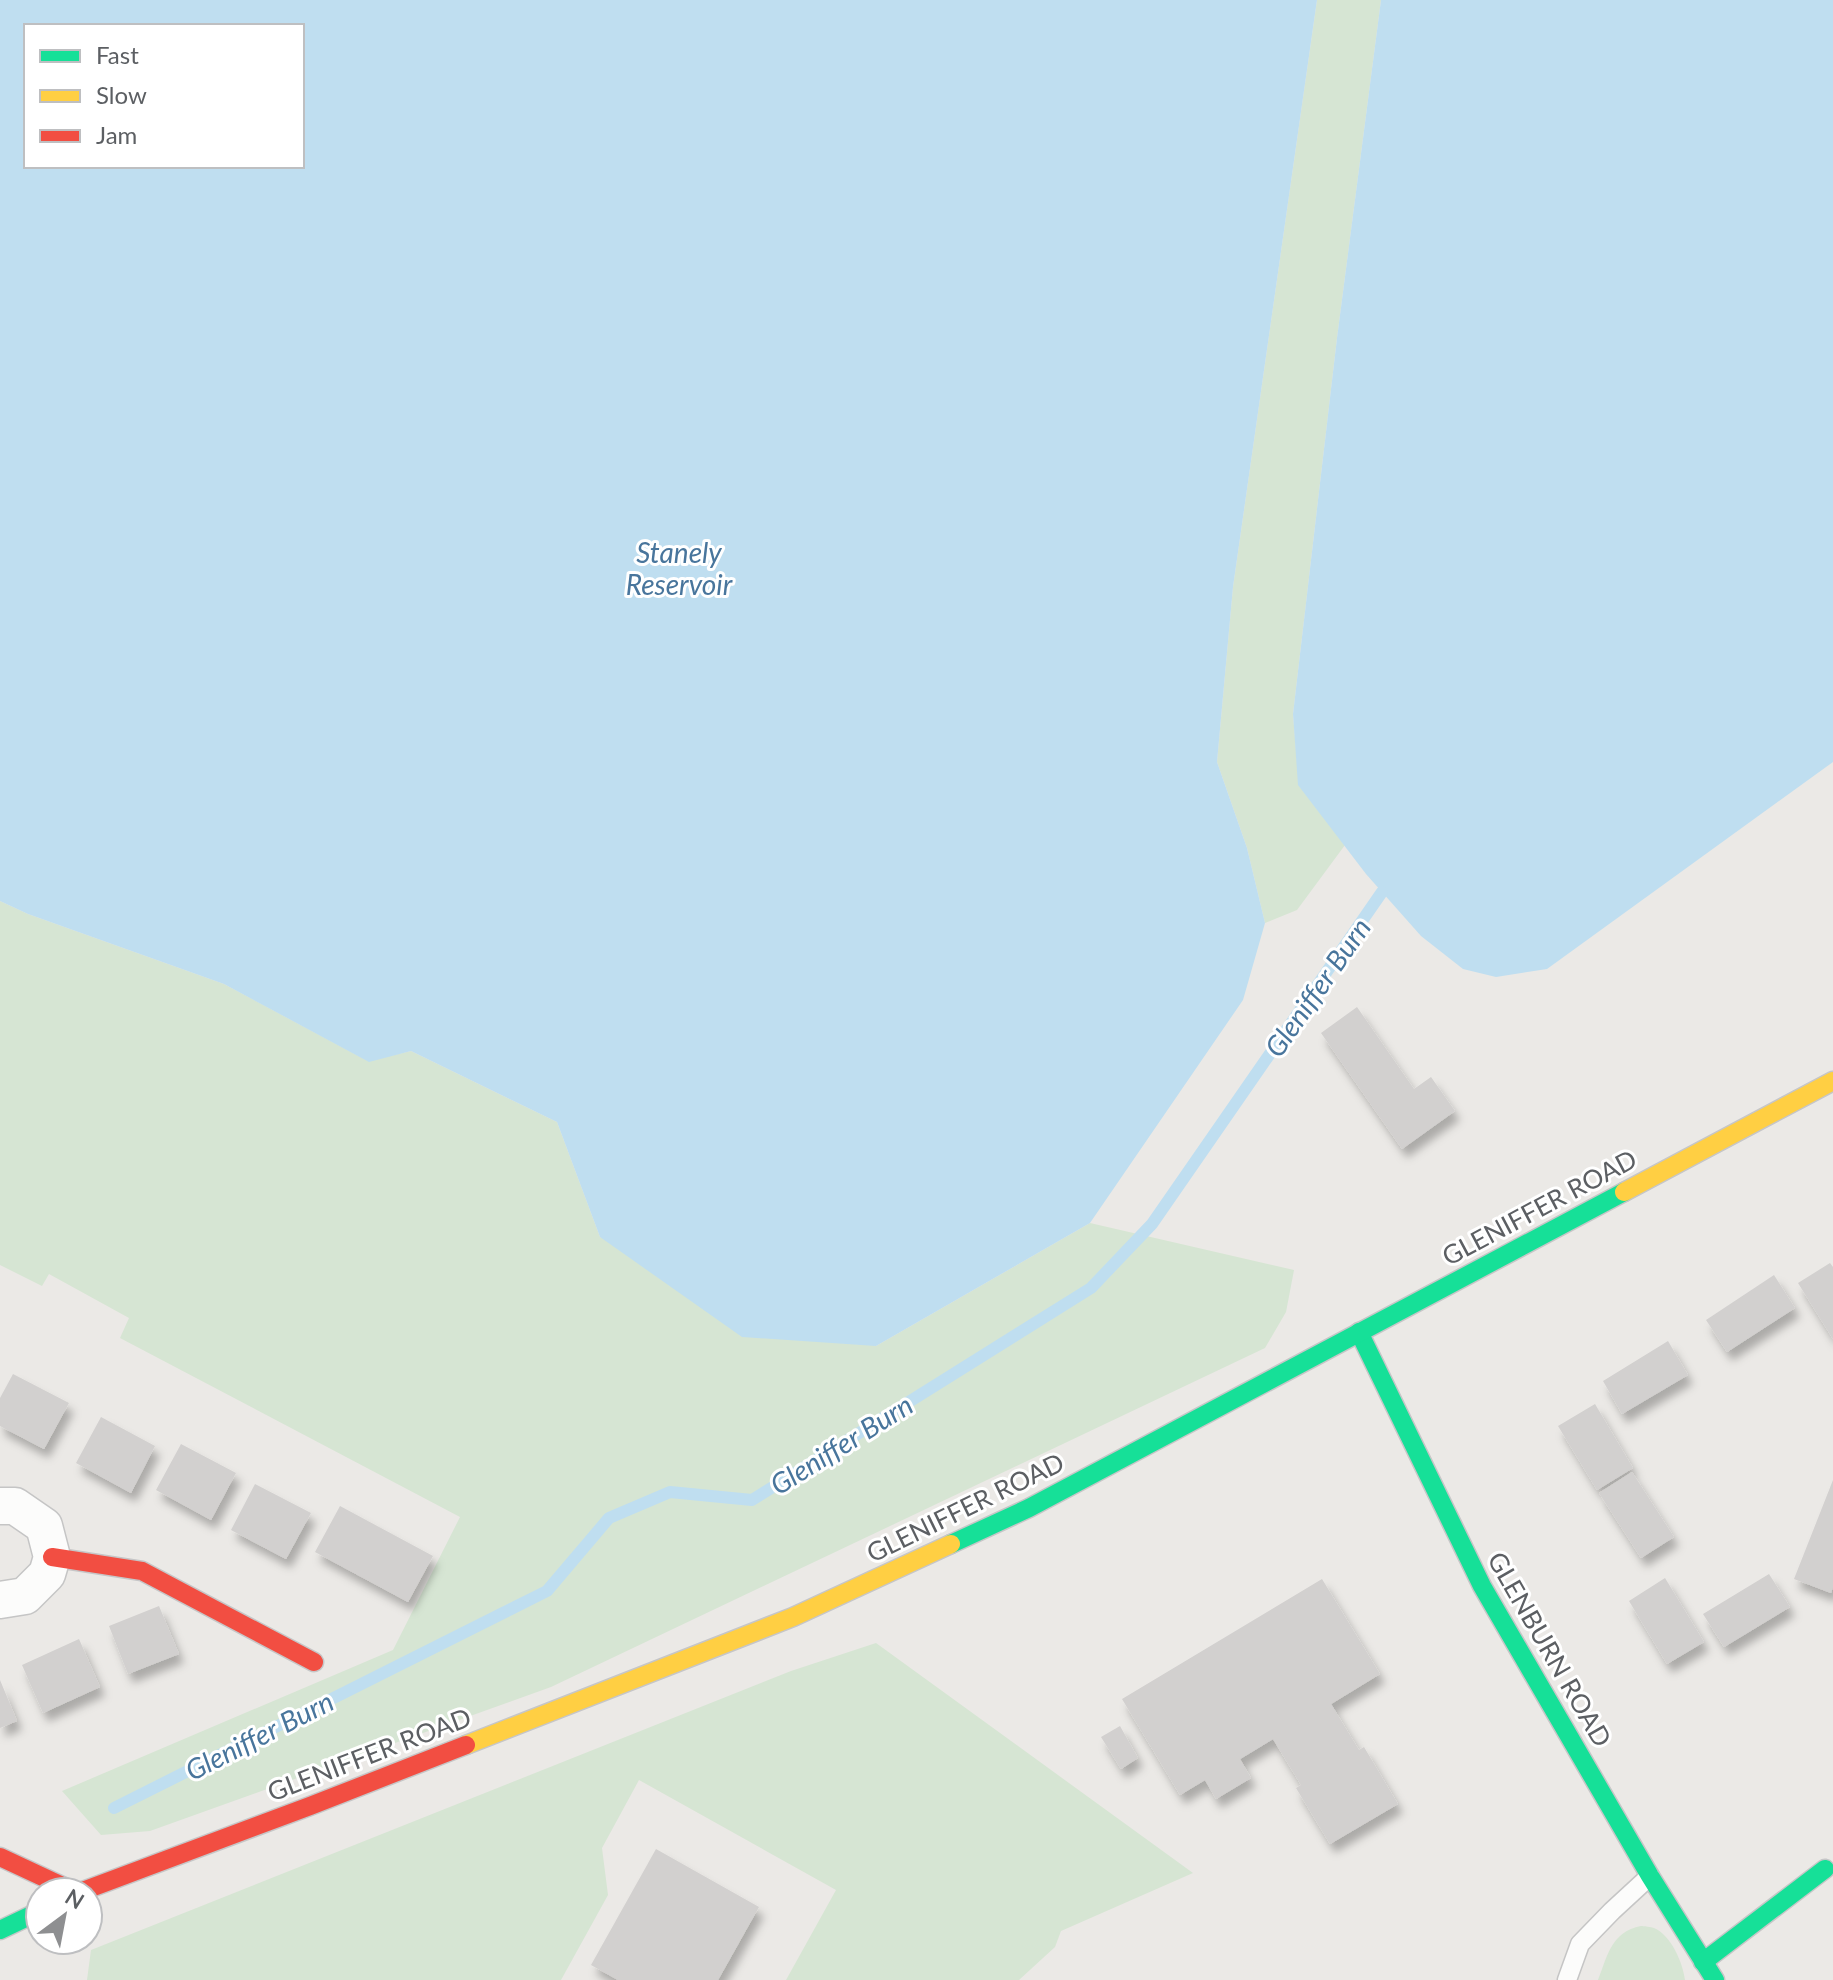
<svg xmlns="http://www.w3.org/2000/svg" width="1833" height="1980" viewBox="0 0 1833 1980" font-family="Lato,sans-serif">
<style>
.green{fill:#d6e5d3}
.water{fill:#bfdef0;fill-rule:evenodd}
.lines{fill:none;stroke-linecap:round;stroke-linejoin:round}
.stream{stroke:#bfdef0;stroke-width:12}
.building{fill:#d2d0cf;filter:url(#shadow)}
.lane-casing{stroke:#c5c5c5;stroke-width:21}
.street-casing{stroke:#c5c5c5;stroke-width:39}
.fast-casing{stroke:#c6c6c7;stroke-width:21}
.slow-casing{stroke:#c6c6c7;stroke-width:21}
.jam-casing{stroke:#c6c6c7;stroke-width:21}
.lane{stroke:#fcfcfb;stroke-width:18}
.street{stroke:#fcfcfb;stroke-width:36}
.fast{stroke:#16e098;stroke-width:18}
.slow{stroke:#ffcf43;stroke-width:18}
.jam{stroke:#f24e42;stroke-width:18}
.labels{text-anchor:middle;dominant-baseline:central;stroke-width:6;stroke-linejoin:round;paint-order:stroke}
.street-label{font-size:26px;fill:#5c5f63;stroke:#fff}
.water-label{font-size:28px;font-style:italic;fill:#48759c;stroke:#fff}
</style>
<defs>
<filter id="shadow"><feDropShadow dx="5" dy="9" stdDeviation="4" flood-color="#0004"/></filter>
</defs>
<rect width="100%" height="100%" fill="#ebe9e6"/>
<g class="green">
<path d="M 1317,0 L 1381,0 L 1337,338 L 1293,714 L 1299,785 L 1345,845 L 1297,910 L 1265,923 L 1247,848 L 1217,762 L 1233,587 Z"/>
<path d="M 0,901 L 28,914 L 224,984 L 368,1061 L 411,1051 L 557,1122 L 600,1237 L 876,1346 L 1090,1223 L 1294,1270 L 1286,1312 L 1265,1348 L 551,1687 L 150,1831 L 101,1835 L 62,1791 L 393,1650 L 460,1517 L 120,1338 L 129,1318 L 49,1274 L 42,1286 L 0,1265 Z"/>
<path d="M 876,1643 L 1193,1873 L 1061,1931 L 1055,1947 L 1019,1980 L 786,1980 L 836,1890 L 639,1780 L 602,1848 L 608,1895 L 561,1980 L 87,1980 L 91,1950 L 791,1671 Z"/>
<path d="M 1641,1926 C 1643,1926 1652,1927 1654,1928 C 1671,1935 1683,1963 1685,1980 L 1598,1980 C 1608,1955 1611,1932 1641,1926 Z"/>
</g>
<g class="water">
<path d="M 0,0 L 1317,0 L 1233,587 L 1217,762 L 1247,848 L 1265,923 L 1243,1000 L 1090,1223 L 876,1346 L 742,1337 L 600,1237 L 557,1122 L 411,1051 L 369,1062 L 224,984 L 28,914 L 0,901 ZM 26,26 L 302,26 L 302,166 L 26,166 Z"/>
<path d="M 1381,0 L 1833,0 L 1833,762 L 1547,969 L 1496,977 L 1463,969 L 1421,936 L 1366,874 L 1298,785 L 1293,714 L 1337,338 Z"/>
</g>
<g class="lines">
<path class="stream" d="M 114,1808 L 547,1591 L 609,1518 L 670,1492 L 752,1500 L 1091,1288 L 1152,1224 L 1382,892"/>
</g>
<g class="building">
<path d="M 1357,1007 L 1414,1089 L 1431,1077 L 1455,1111 L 1402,1149 L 1321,1033 Z"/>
<path d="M 1830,1263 L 1833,1267 L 1833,1339 L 1798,1283 Z"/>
<path d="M 1774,1275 L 1795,1308 L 1727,1352 L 1706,1320 Z"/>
<path d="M 1668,1341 L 1688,1375 L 1622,1414 L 1603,1381 Z"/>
<path d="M 13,1374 L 69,1403 L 44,1449 L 0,1426 L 0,1398 Z"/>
<path d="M 1595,1404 L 1633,1468 L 1597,1490 L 1558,1426 Z"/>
<path d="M 101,1417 L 155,1446 L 131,1493 L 76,1463 Z"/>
<path d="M 181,1444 L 236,1473 L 211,1520 L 156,1490 Z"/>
<path d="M 1632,1472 L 1674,1537 L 1641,1558 L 1599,1493 Z"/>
<path d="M 1833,1480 L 1833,1587 L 1831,1593 L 1794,1579 Z"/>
<path d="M 255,1484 L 311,1513 L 286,1559 L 231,1530 Z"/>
<path d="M 340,1506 L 433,1556 L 408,1602 L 315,1552 Z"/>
<path d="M 1769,1574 L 1790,1607 L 1724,1647 L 1703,1614 Z"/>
<path d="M 1665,1578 L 1704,1642 L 1667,1664 L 1629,1601 Z"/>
<path d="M 1322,1579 L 1380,1674 L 1331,1704 L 1359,1750 L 1364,1747 L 1398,1804 L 1330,1844 L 1296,1788 L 1301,1785 L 1273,1739 L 1240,1759 L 1251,1778 L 1216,1799 L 1205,1780 L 1180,1795 L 1122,1699 Z"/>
<path d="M 159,1606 L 179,1654 L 128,1674 L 109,1626 Z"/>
<path d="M 79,1639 L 100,1687 L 43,1713 L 22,1665 Z"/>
<path d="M 0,1680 L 17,1721 L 0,1728 Z"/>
<path d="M 1120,1726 L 1138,1758 L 1121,1769 L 1101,1737 Z"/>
<path d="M 656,1849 L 759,1907 L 718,1980 L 618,1980 L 591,1965 Z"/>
</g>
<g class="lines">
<g class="lane-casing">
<path id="lane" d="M 1567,1980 L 1580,1944 L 1612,1911 L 1650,1876"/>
</g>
<g class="street-casing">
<path id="street" d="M 0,1506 L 15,1506 L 44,1526 L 52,1557 L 47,1574 L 25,1596 L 0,1600"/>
</g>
<g class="fast-casing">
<g id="fast">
<path d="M 1359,1332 L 1482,1586 L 1650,1876 L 1715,1980"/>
<path d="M 951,1544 L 1029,1508 L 1624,1192"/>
<path d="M 0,1930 L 40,1911"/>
<path d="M 1703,1962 L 1825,1869"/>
</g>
</g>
<g class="slow-casing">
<g id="slow">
<path d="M 1624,1192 L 1833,1081"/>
<path d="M 466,1745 L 793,1617 L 951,1544"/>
</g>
</g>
<g class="jam-casing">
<g id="jam">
<path d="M 52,1557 L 142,1571 L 314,1662"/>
<path d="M 0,1857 L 75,1892"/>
<path d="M 80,1892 L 310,1806 L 466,1745"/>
</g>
</g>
<use href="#lane" class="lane"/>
<use href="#street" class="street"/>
<use href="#fast" class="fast"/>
<use href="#slow" class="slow"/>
<use href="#jam" class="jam"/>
</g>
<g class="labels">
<g class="street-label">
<text transform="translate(1539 1207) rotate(-28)">GLENIFFER ROAD</text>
<text transform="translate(965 1507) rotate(-26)">GLENIFFER ROAD</text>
<text transform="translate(1550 1649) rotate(60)">GLENBURN ROAD</text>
<text transform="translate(369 1754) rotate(-21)">GLENIFFER ROAD</text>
</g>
<g class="water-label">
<text x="679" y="552">Stanely<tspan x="679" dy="32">Reservoir</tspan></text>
<text transform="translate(1317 987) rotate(-55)">Gleniffer Burn</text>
<text transform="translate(841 1444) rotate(-32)">Gleniffer Burn</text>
<text transform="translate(259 1735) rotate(-27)">Gleniffer Burn</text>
</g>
</g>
<rect x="24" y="24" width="280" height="144" fill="#ffffff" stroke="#bebfc1" stroke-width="2"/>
<rect x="40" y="50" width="40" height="12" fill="#16e098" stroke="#bebfc1" stroke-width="2"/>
<text x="96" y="64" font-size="24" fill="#5c5f63">Fast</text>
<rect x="40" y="90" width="40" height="12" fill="#ffcf43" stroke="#bebfc1" stroke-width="2"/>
<text x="96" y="104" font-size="24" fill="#5c5f63">Slow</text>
<rect x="40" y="130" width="40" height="12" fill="#f24e42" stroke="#bebfc1" stroke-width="2"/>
<text x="96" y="144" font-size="24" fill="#5c5f63">Jam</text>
<g transform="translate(64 1916) rotate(32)"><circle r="38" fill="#ffffff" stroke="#bebfc1" stroke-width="2"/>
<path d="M0-6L14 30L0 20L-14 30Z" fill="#8e8f91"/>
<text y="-12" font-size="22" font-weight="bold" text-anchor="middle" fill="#5c5f63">N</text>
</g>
</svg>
